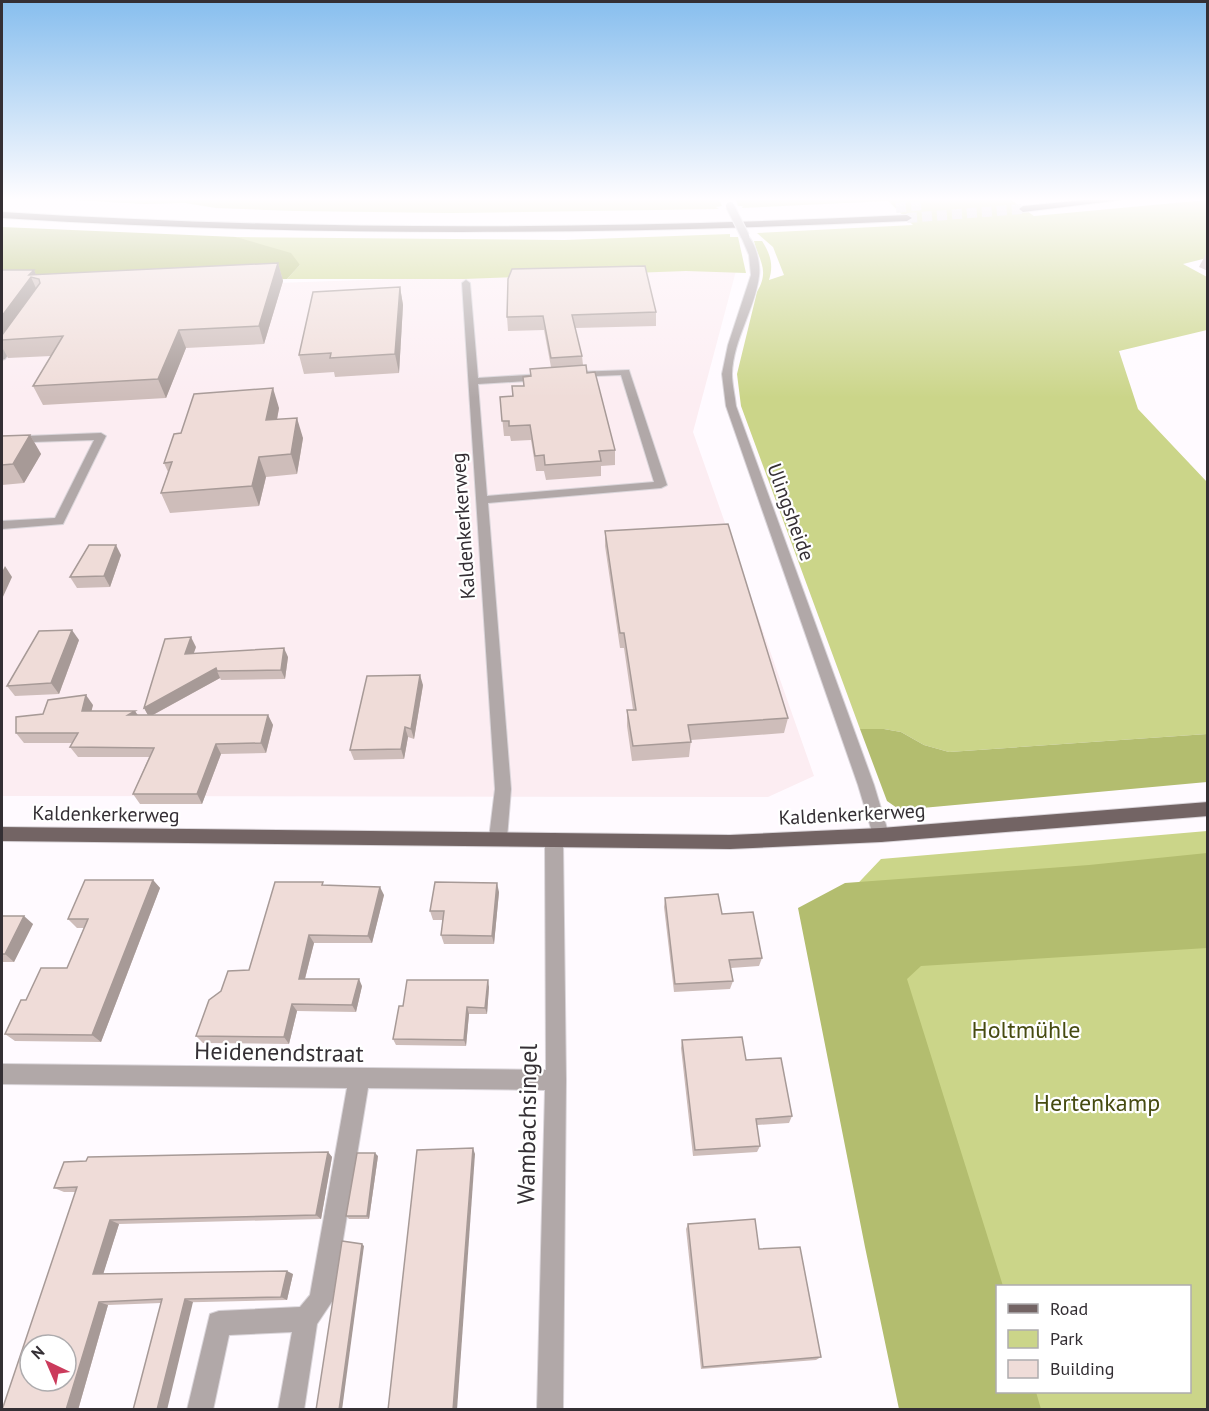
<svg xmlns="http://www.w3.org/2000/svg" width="1209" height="1411" viewBox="0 0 1209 1411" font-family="'PT Sans',sans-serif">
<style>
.industrial{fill:#fcedf2}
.green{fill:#cbd589;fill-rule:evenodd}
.forest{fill:#b3bd6f}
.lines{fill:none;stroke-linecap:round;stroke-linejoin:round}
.highway-tunnel{stroke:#d6d1d6;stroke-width:10;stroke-dasharray:10 5;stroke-linecap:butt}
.minor-casing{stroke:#dad5da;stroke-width:2}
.major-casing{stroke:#dad5da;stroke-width:2}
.highway-casing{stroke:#dad5da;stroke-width:2}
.minor{fill:#b1a8a8;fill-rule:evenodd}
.major{fill:#736464;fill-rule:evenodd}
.highway{fill:#5d4c4c;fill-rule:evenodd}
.minor-bridge-casing{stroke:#dad5da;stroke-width:10;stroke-linecap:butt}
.minor-bridge{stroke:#b1a8a8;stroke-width:8}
.wall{fill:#cebdba}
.shaded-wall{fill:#a79a97}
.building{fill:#efdcd8;stroke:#a79a97;stroke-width:1.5;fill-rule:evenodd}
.labels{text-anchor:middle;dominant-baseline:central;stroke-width:4.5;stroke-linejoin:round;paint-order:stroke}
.street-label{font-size:20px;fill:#342f34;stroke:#fff}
.near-park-label{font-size:24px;fill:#464b11;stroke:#fff}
.near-street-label{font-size:24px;fill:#342f34;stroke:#fff}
</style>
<rect width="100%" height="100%" fill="#fffaff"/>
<path class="industrial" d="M 737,267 L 693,432 L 814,776 L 768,797 L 2,796 L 2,278 L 276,283 Z"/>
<g class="green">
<path d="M 73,200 L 719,200 L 722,206 L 716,207 L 719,209 L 452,213 L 295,211 L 216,208 L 185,203 L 144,204 Z"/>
<path d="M 736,200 L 1011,200 L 1034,216 L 1207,200 L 1207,258 L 1183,264 L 1207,277 L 1207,330 L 1119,351 L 1138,409 L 1207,482 L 1207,734 L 949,752 L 924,745 L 901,732 L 884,729 L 860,729 L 741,406 L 737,374 L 757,292 C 770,270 759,261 754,241 L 762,241 C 770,253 774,265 769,280 L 784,275 L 773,247 L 757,233 L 913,225 L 888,201 L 742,208 L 743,206 L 738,206 Z"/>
<path d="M 730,234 L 730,237 L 738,237 L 746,273 L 686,271 L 464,279 L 287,279 L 300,265 L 236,237 L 564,240 Z"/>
<path d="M 1207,831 L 1207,1409 L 917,1409 L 845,897 L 881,859 ZM 998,1286 L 1190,1286 L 1190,1392 L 998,1392 Z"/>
</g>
<g class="forest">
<path d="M 2,227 L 236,237 L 291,253 L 300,265 L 287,279 L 51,285 L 2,284 Z"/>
<path d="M 860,729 L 884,729 L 901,732 L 924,745 L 949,752 L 1207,734 L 1207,782 L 900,810 L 887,801 Z"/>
<path d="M 1207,853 L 1207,948 L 921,966 L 907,979 L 1003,1286 L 998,1286 L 998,1392 L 1036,1392 L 1041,1409 L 899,1409 L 865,1247 L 798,908 L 845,883 L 1089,865 Z"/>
</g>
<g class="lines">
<g class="highway-tunnel">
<path d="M 896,208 L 924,205"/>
<path d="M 907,218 L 1023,209"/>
</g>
<g class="minor-casing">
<g id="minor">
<path d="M 745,234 C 755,239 761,264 759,276 C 755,309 733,340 732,374 C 732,384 735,396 736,406 L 874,785 L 889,835 L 887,840 L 881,842 L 875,840 L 873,835 L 858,785 L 726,406 L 722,374 L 728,345 L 751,275 L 749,255 L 741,236 Z"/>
<path d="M 466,280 L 470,283 L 478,378 L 542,374 L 547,377 L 542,380 L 478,384 L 487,496 L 654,482 L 621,375 L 571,377 L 570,375 L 575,372 L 629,370 L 667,485 L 661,488 L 488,503 L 511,789 L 507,838 L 504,843 L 498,845 L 492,843 L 489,838 L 495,789 L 462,283 Z"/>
<path d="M 14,333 L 22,335 L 5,359 L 2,360 L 2,351 Z"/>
<path d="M 101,433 L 106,436 L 63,524 L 2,529 L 2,521 L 55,518 L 94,440 L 2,443 L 2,437 Z"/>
<path d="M 554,833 L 560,835 L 563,840 L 566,1080 L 563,1410 L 537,1410 L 545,1090 L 368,1088 L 333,1300 L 317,1324 L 304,1410 L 278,1410 L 292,1332 L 229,1335 L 213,1410 L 187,1410 L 210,1314 L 219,1311 L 300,1307 L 310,1295 L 347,1088 L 2,1084 L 2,1064 L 546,1070 L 545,840 L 548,835 Z"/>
</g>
</g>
<g class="major-casing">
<path id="major" d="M 1208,802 L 1208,816 L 881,842 L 730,849 L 2,841 L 2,827 L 730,835 L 881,828 Z"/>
</g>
<g class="highway-casing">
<g id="highway">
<path d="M 1085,200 L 1121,200 L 1023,212 L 1019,209 L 1023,206 Z"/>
<path d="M 2,212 C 304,231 605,230 907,215 L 912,218 L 907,221 C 605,235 304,237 2,218 Z"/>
</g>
</g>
<use href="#minor" class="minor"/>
<use href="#major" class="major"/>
<use href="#highway" class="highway"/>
<g class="minor-bridge-casing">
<path id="minor-bridge" d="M 730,206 L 745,236"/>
</g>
<use href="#minor-bridge" class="minor-bridge"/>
</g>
<g class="wall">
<path d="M 1208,250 L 1208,271 L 1199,267 Z"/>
<path d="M 278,263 L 283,281 L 264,344 L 186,348 L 166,398 L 43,405 L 33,386 L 51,356 L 8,358 L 2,347 L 2,348 L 2,270 L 34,270 L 36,275 Z"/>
<path d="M 400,287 L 403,305 L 399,373 L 335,377 L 334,372 L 304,374 L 299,355 Z"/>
<path d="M 656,312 L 656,326 L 575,328 L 582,356 L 583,365 L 587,373 L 615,450 L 615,465 L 601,466 L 601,476 L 546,480 L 544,471 L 536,471 L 531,440 L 511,441 L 510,436 L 504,436 L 500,397 L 512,396 L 512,386 L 524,386 L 523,377 L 530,377 L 530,369 L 551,367 L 544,330 L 508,331 L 507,317 Z"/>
<path d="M 279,408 L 277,420 L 303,438 L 297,474 L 266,477 L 259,506 L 170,513 L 161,493 L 168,472 L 164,463 L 181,433 Z"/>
<path d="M 30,435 L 41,454 L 24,483 L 2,485 L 2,436 Z"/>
<path d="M 605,531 L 788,718 L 784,733 L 691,740 L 689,757 L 632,761 L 627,726 L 627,710 L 633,710 L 624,648 L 620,648 L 605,546 Z"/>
<path d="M 121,555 L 110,587 L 77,588 L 70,577 Z"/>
<path d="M 79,640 L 59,694 L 15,696 L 7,686 Z"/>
<path d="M 196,647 L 193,654 L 288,657 L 285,679 L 221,680 L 220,678 L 153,715 L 268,715 L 273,725 L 266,753 L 221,754 L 202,804 L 140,804 L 133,794 L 149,757 L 78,757 L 70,747 L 73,743 L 24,743 L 16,733 L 43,714 L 93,705 L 91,711 L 138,715 L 148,715 L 144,708 Z"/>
<path d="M 423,685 L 414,739 L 408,737 L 404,759 L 354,760 L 350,750 Z"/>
<path d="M 153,880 L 160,888 L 101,1042 L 15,1041 L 5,1034 L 26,1000 L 67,968 L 84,928 L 77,928 L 68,919 Z"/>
<path d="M 324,885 L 384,895 L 372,943 L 314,943 L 305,979 L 362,986 L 356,1012 L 297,1011 L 289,1044 L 203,1043 L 196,1036 L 249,970 Z"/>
<path d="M 499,892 L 494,944 L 444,944 L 441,935 L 443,920 L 433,920 L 430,911 Z"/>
<path d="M 665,898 L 722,914 L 762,958 L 759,966 L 731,968 L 733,981 L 730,989 L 674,992 L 664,907 Z"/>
<path d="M 2,916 L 33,924 L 14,962 L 2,962 Z"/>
<path d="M 489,987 L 487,1014 L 469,1014 L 466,1046 L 396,1045 L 393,1039 L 403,1006 Z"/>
<path d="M 682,1040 L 746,1060 L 792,1116 L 789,1123 L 757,1125 L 760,1146 L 757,1152 L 693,1156 L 681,1048 Z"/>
<path d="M 328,1152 L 332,1157 L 321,1219 L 119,1224 L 103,1274 L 293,1274 L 287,1300 L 161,1303 L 108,1305 L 78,1410 L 76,1192 L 64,1192 L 54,1188 Z"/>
<path d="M 378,1156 L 369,1219 L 349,1219 L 346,1216 Z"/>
<path d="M 688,1224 L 821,1357 L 816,1360 L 701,1369 L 686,1229 Z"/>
</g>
<g class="shaded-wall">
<path d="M 278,263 L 283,281 L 264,344 L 259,326 Z"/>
<path d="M 34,270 L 38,279 L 31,277 L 39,295 L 2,340 L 2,316 Z"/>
<path d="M 400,287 L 403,305 L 399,373 L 395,354 Z"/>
<path d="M 179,330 L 186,348 L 166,398 L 158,379 Z"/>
<path d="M 273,388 L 279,408 L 273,440 L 266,420 Z"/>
<path d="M 297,418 L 303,438 L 297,474 L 291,454 Z"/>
<path d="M 30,435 L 41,454 L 24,483 L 13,464 Z"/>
<path d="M 259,457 L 266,477 L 259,506 L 252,486 Z"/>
<path d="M 116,545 L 121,555 L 110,587 L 104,576 Z"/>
<path d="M 5,566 L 12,577 L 2,599 L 2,572 Z"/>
<path d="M 72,630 L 79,640 L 59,694 L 51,683 Z"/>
<path d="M 191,637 L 196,647 L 190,664 L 185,654 Z"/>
<path d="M 284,648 L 288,657 L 285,679 L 281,670 Z"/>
<path d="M 216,668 L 217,671 L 220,678 L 149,717 L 144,708 Z"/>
<path d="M 420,675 L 423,685 L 414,739 L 411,729 Z"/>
<path d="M 86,695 L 93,705 L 89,721 L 82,711 Z"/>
<path d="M 135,711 L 142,721 L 128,715 Z"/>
<path d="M 268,715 L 273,725 L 266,753 L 261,743 Z"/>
<path d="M 405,727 L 408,737 L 404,759 L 401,749 Z"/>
<path d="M 216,744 L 221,754 L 202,804 L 197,794 Z"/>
<path d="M 153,880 L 160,888 L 101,1042 L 92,1035 Z"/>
<path d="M 497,883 L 499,892 L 494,944 L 492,936 Z"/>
<path d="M 380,887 L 384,895 L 372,943 L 368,936 Z"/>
<path d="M 24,916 L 33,924 L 14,962 L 5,954 Z"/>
<path d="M 309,935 L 314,943 L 303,986 L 299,979 Z"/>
<path d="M 359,979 L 362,986 L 356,1012 L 352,1005 Z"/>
<path d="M 488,980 L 489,987 L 487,1014 L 485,1008 Z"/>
<path d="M 292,1004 L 297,1011 L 289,1044 L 284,1037 Z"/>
<path d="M 467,1007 L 469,1014 L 466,1046 L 464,1040 Z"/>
<path d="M 473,1148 L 475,1154 L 457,1410 L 453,1410 Z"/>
<path d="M 328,1152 L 332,1157 L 321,1219 L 316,1215 Z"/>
<path d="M 375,1153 L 378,1156 L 369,1219 L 367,1216 Z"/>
<path d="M 110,1220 L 119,1224 L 102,1278 L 93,1274 Z"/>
<path d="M 362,1244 L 364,1246 L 342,1410 L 339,1410 Z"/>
<path d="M 287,1271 L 293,1274 L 287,1300 L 281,1297 Z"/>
<path d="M 185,1299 L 193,1302 L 167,1410 L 157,1410 Z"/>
<path d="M 99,1302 L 108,1305 L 78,1410 L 66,1410 Z"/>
</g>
<g class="building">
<path d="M 278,263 L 259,326 L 179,330 L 158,379 L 33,386 L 63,336 L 2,340 L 2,335 L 40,283 L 39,279 L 31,277 L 2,316 L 2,270 L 34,270 L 29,275 Z"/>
<path d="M 645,266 L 656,312 L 572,315 L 582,356 L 551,358 L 543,316 L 507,317 L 508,279 L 512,269 Z"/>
<path d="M 400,287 L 395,354 L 330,358 L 331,353 L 299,355 L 313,292 Z"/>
<path d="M 586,365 L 587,373 L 595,372 L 615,450 L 599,451 L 601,461 L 545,465 L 544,455 L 535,456 L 530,425 L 509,426 L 509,421 L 502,421 L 500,397 L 513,396 L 512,386 L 524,386 L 523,377 L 531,376 L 530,369 Z"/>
<path d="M 273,388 L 266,420 L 297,418 L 291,454 L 259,457 L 252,486 L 161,493 L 172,462 L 164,463 L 174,434 L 181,433 L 194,394 Z"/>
<path d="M 30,435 L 13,464 L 2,465 L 2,436 Z"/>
<path d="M 728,524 L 788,718 L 688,725 L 691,742 L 633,746 L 627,710 L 636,710 L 624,633 L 620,633 L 605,531 Z"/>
<path d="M 89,545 L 116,545 L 104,576 L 70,577 Z"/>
<path d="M 72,630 L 51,683 L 7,686 L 39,631 Z"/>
<path d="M 191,637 L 185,654 L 284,648 L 281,670 L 217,671 L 216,668 L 144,708 L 165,639 Z"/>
<path d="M 420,675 L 411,729 L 405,727 L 401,749 L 350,750 L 367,676 Z"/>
<path d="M 86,695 L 82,711 L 135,711 L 128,715 L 268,715 L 261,743 L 216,744 L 197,794 L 133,794 L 154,748 L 70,747 L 78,733 L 16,733 L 16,717 L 43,714 L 48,700 Z"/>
<path d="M 85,880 L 153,880 L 92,1035 L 5,1034 L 21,1000 L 26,1000 L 41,968 L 67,968 L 88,919 L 68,919 Z"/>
<path d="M 275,882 L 323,882 L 322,885 L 380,887 L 368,936 L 309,935 L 299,979 L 359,979 L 352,1005 L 292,1004 L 284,1037 L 196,1036 L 209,1000 L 221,991 L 228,971 L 249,970 Z"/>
<path d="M 435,882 L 497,883 L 492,936 L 441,935 L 444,911 L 430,911 Z"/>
<path d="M 718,894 L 722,914 L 753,912 L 762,958 L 729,960 L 733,981 L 675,984 L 665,898 Z"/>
<path d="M 2,916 L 24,916 L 5,954 L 2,954 Z"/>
<path d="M 407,980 L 488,980 L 485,1008 L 467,1007 L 464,1040 L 393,1039 L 399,1006 L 403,1006 Z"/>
<path d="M 742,1037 L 746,1060 L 781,1058 L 792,1116 L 756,1119 L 760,1146 L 695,1150 L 682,1040 Z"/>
<path d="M 473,1148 L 453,1410 L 388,1410 L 417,1150 Z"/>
<path d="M 328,1152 L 316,1215 L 110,1220 L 93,1274 L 287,1271 L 281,1297 L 185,1299 L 157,1410 L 133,1410 L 162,1299 L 99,1302 L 66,1410 L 2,1410 L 77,1187 L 54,1188 L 64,1162 L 86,1161 L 88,1157 ZM 30,1345 L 66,1345 L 66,1381 L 30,1381 Z"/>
<path d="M 357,1153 L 375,1153 L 367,1216 L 346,1216 Z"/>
<path d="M 755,1219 L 759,1249 L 800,1247 L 821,1357 L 703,1367 L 688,1224 Z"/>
<path d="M 342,1241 L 362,1244 L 339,1410 L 316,1410 Z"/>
</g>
<linearGradient id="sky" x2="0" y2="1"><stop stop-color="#87beee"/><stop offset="0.5" stop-color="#fffdff"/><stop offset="1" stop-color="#fffdff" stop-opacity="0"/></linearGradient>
<rect width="1209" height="398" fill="url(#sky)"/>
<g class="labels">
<g class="street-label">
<text transform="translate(791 512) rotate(70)">Ulingsheide</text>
<text transform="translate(463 526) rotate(-94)">Kaldenkerkerweg</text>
<text transform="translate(106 814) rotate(1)">Kaldenkerkerweg</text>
<text transform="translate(852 814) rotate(-3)">Kaldenkerkerweg</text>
</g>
<g class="near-park-label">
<text x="1026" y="1029">Holtmühle</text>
<text x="1097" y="1102">Hertenkamp</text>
</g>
<g class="near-street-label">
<text transform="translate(279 1052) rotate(1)">Heidenendstraat</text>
<text transform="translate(527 1124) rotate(-89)">Wambachsingel</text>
</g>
</g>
<rect width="1209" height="1411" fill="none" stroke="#342f34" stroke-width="6"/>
<rect x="996" y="1285" width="195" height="108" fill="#ffffff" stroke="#aeacae" stroke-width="1.5"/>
<rect x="1008" y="1304" width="30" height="9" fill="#736464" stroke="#aeacae" stroke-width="1.5"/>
<text x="1050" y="1315" font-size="18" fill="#342f34">Road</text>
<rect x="1008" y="1330" width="30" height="18" fill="#cbd589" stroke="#aeacae" stroke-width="1.5"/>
<text x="1050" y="1345" font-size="18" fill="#342f34">Park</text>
<rect x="1008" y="1360" width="30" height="18" fill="#efdcd8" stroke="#aeacae" stroke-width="1.5"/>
<text x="1050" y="1375" font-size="18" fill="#342f34">Building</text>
<g transform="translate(48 1363) rotate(316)"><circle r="28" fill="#ffffff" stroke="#aeacae" stroke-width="1.5"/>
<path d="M0-4.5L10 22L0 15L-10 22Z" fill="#cb3b5c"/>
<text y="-9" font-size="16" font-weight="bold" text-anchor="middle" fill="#342f34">N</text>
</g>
</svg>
